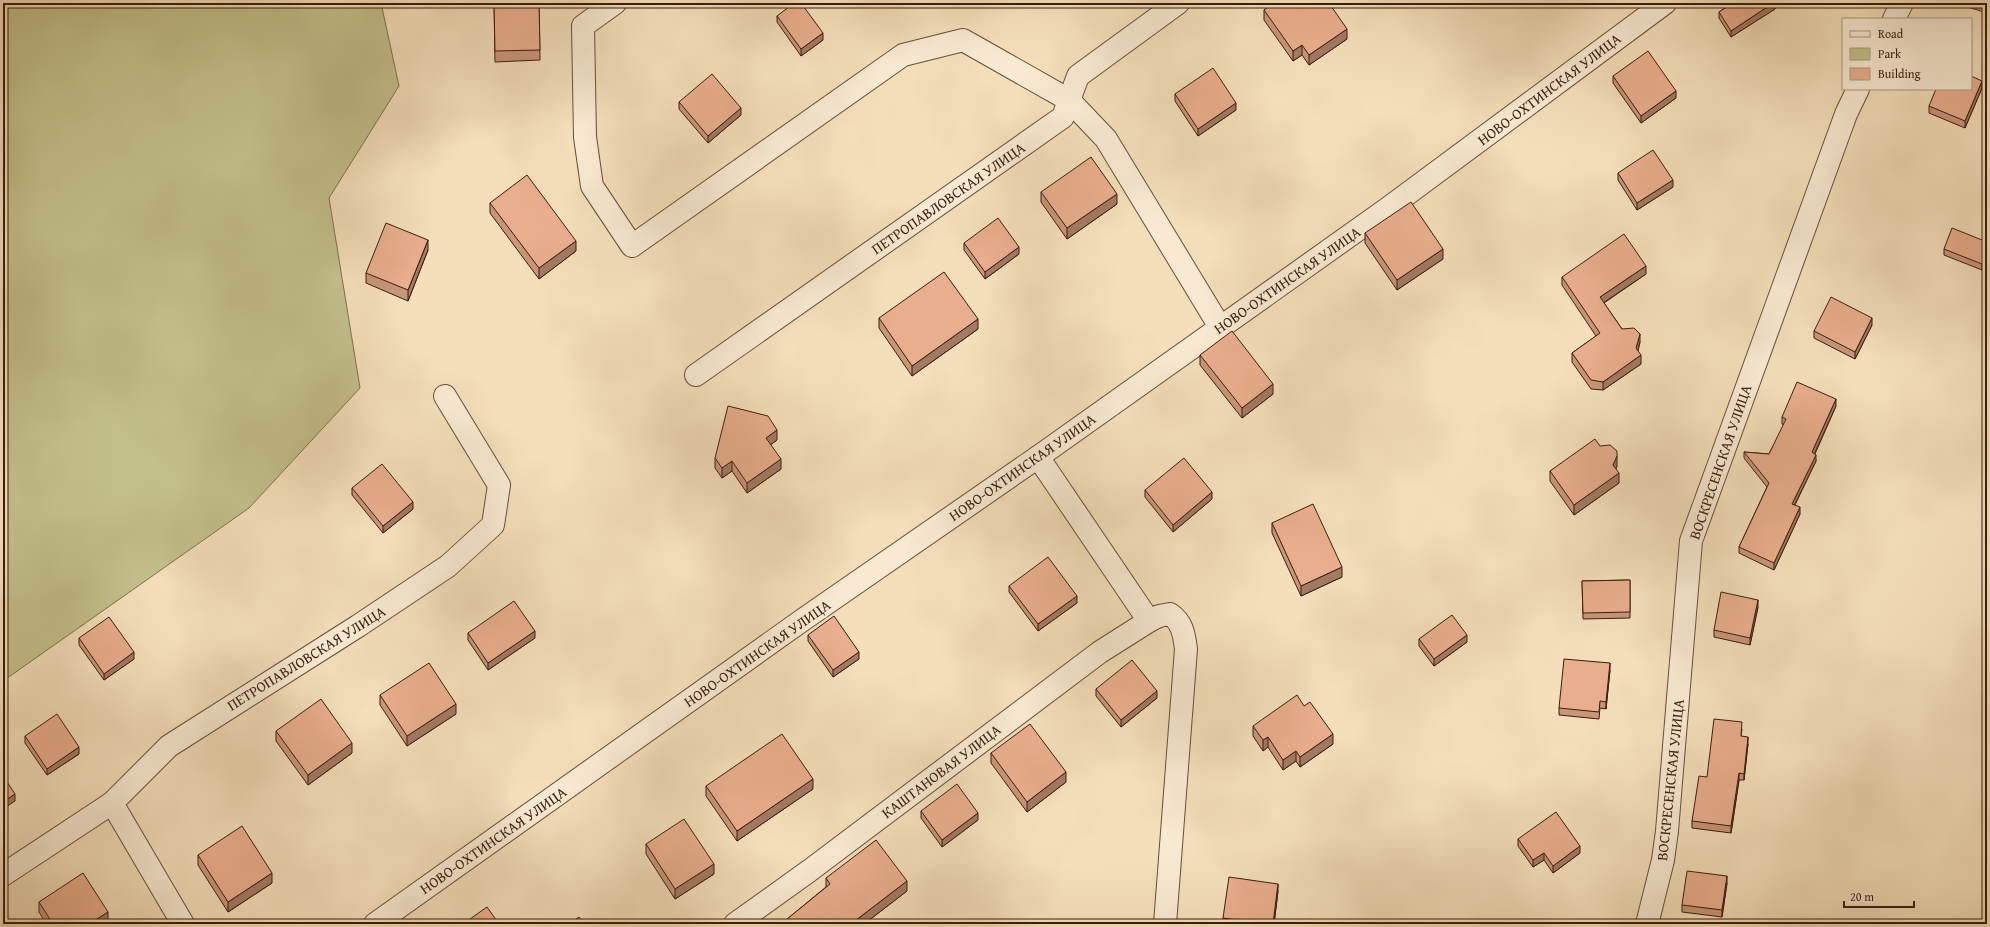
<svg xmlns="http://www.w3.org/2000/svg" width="1990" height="927" viewBox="0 0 1990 927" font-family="'Gentium Book Plus',serif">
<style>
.green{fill:#c3c08b;stroke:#7e6e4c}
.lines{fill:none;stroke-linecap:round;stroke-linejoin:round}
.minor-casing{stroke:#684d39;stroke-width:24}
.minor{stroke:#f8ead2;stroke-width:22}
.wall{fill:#c89679;stroke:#3a1c0e}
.shaded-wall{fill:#a37a63;stroke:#3a1c0e}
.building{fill:#e9ae8d;stroke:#3a1c0e}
.labels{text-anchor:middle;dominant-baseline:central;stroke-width:4;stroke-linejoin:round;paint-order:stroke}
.street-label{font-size:15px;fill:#3a1c0e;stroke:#f8ead2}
</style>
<rect width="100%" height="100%" fill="#f4dfba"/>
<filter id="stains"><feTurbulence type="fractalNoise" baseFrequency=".005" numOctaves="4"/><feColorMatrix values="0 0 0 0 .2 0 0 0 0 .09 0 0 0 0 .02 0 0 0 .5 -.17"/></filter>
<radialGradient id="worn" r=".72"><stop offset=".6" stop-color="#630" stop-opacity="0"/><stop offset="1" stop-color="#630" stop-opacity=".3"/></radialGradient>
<path class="green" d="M 3,3 L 381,3 L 399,86 L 329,198 L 360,388 L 249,508 L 3,681 Z"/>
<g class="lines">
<g class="minor-casing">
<g id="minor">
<path d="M 615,3 L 583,26 L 585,137 L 592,186 L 632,246 L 903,55 L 963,40 L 1069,100 L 1106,139 L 1220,327"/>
<path d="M 1894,19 L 1902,3"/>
<path d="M 696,375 L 1063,117 L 1078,76 L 1178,3"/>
<path d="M 1038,457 L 1149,621 L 1159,616 L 1170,614 C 1183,623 1184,635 1186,649 L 1165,924"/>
<path d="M 112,803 L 183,924"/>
<path d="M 3,875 L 112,803 L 169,746 L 358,626 L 448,566 L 493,525 L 499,485 L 445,396"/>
<path d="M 375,924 L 804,619 L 1038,457 L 1387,209 L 1665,3"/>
<path d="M 735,924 L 809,871 L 1100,652 L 1149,621"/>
<path d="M 1647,924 L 1663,860 L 1667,831 L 1691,541 L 1846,114 L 1858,89"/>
</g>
</g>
<use href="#minor" class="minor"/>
</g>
<g class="wall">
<path d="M 494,3 L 539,3 L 540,60 L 495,62 Z"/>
<path d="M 1730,3 L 1775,3 L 1775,9 L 1731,37 L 1719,18 L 1719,12 L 1731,4 Z"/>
<path d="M 1968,3 L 1987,3 L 1987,13 L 1968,7 Z"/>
<path d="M 1264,10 L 1347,39 L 1309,65 L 1302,55 L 1293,61 L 1264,20 Z"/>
<path d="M 777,16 L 823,40 L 801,56 L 777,22 Z"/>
<path d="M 1613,76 L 1676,98 L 1641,123 L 1613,83 Z"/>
<path d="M 1982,88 L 1965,128 L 1929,113 L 1929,106 Z"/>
<path d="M 1175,94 L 1236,110 L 1198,136 L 1175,101 Z"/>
<path d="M 679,102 L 741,115 L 708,143 L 679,109 Z"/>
<path d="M 1618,173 L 1673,187 L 1637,210 L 1618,180 Z"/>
<path d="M 1041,192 L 1117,204 L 1067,239 L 1041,202 Z"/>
<path d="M 490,203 L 576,251 L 539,279 L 490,213 Z"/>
<path d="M 1365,233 L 1443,259 L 1397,290 L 1365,243 Z"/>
<path d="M 1987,242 L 1987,258 L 1982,270 L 1944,255 L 1944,249 Z"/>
<path d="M 964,243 L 1019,254 L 985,279 L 964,250 Z"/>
<path d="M 428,250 L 408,301 L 366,283 L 366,273 Z"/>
<path d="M 1646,274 L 1604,303 L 1622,329 L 1640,342 L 1638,351 L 1641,364 L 1603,390 L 1591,389 L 1572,362 L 1572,353 L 1596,336 L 1562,285 L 1562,277 Z"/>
<path d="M 879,318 L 978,329 L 912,376 L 879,328 Z"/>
<path d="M 1872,325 L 1855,359 L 1814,338 L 1814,331 Z"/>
<path d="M 1200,355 L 1273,394 L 1242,418 L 1200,365 Z"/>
<path d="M 1836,406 L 1815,454 L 1816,461 L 1795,505 L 1800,514 L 1774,570 L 1739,553 L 1739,547 L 1767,487 L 1744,458 L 1744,452 L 1769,454 L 1784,425 L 1782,424 L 1782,417 Z"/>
<path d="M 777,440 L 770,445 L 781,469 L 747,493 L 732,471 L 722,478 L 715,468 L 715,458 Z"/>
<path d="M 1600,446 L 1617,466 L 1616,469 L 1619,483 L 1574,515 L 1550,481 L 1550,471 Z"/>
<path d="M 352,488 L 413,509 L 383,533 L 352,495 Z"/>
<path d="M 1145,490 L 1212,499 L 1173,532 L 1145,497 Z"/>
<path d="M 1272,523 L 1342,577 L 1301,596 L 1272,533 Z"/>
<path d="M 1630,580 L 1630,618 L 1583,619 L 1582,581 Z"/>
<path d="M 1009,586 L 1077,603 L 1038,631 L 1009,592 Z"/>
<path d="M 1758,607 L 1750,645 L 1714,637 L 1714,630 Z"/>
<path d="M 468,633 L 535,638 L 488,670 L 468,640 Z"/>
<path d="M 808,635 L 859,659 L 833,677 L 808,641 Z"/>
<path d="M 79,638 L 134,659 L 104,680 L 79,645 Z"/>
<path d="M 1419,639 L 1467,642 L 1434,666 L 1419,646 Z"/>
<path d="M 1610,670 L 1606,709 L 1600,708 L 1599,719 L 1559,715 L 1559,708 Z"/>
<path d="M 1096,689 L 1157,698 L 1121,727 L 1096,696 Z"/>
<path d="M 380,695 L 456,714 L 407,746 L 380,705 Z"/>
<path d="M 1253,726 L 1333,744 L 1300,767 L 1296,761 L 1283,770 L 1268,747 L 1263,751 L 1253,736 Z"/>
<path d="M 1742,729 L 1741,736 L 1748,744 L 1744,780 L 1739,780 L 1731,833 L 1692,828 L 1692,821 L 1707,777 Z"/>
<path d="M 276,731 L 352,753 L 308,785 L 276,741 Z"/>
<path d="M 25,736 L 79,754 L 47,775 L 25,743 Z"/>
<path d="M 991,753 L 1066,782 L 1027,812 L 991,763 Z"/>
<path d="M 706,786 L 813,789 L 737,841 L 706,796 Z"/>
<path d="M 921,811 L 978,820 L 942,847 L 921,818 Z"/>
<path d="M 1518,839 L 1580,853 L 1553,873 L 1544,860 L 1533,867 L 1518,846 Z"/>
<path d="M 646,844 L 714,874 L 675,899 L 646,854 Z"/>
<path d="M 198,855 L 272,883 L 228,912 L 198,865 Z"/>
<path d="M 826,878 L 907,891 L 864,924 L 781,924 L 826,887 Z"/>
<path d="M 1727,883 L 1722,917 L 1682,912 L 1682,905 Z"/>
<path d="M 1278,891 L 1274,924 L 1223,924 L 1223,918 Z"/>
<path d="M 39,902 L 108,922 L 105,924 L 46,924 L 39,912 Z"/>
</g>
<g class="shaded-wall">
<path d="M 1773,3 L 1775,3 L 1775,9 L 1731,37 L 1731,31 Z"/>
<path d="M 1347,29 L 1347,39 L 1309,65 L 1309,55 Z"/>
<path d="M 823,33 L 823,40 L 801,56 L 801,49 Z"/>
<path d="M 1302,45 L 1302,55 L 1293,61 L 1293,51 Z"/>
<path d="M 1982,81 L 1982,88 L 1965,128 L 1965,121 Z"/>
<path d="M 1676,91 L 1676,98 L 1641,123 L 1641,116 Z"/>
<path d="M 1236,103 L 1236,110 L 1198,136 L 1198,129 Z"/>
<path d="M 741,108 L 741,115 L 708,143 L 708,136 Z"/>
<path d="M 1673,180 L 1673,187 L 1637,210 L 1637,203 Z"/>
<path d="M 1117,194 L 1117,204 L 1067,239 L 1067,228 Z"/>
<path d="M 428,240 L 428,250 L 408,301 L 408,290 Z"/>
<path d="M 576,241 L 576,251 L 539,279 L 539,268 Z"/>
<path d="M 1019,247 L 1019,254 L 985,279 L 985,272 Z"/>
<path d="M 1443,249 L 1443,259 L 1397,290 L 1397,280 Z"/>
<path d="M 1987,251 L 1987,258 L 1982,270 L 1982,264 Z"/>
<path d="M 1646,266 L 1646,274 L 1600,305 L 1600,297 Z"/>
<path d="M 1872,318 L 1872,325 L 1855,359 L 1855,352 Z"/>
<path d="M 978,319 L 978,329 L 912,376 L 912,366 Z"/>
<path d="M 1640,334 L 1640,342 L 1636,357 L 1636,348 Z"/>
<path d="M 1641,355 L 1641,364 L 1603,390 L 1603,382 Z"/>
<path d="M 1273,384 L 1273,394 L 1242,418 L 1242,408 Z"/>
<path d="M 1836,399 L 1836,406 L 1812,459 L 1812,452 Z"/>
<path d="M 777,430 L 777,440 L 766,448 L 766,438 Z"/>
<path d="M 1816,455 L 1816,461 L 1792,510 L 1792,504 Z"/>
<path d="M 1617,456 L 1617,466 L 1613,475 L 1613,465 Z"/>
<path d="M 781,459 L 781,469 L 747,493 L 747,483 Z"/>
<path d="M 732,461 L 732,471 L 722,478 L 722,468 Z"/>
<path d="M 1619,473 L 1619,483 L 1574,515 L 1574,505 Z"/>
<path d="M 1212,492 L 1212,499 L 1173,532 L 1173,525 Z"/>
<path d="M 413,502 L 413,509 L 383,533 L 383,526 Z"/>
<path d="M 1800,507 L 1800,514 L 1774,570 L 1774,563 Z"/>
<path d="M 1342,567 L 1342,577 L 1301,596 L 1301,586 Z"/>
<path d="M 1077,596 L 1077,603 L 1038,631 L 1038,624 Z"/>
<path d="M 1758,600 L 1758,607 L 1750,645 L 1750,638 Z"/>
<path d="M 535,631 L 535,638 L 488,670 L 488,663 Z"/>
<path d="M 1467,635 L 1467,642 L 1434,666 L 1434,659 Z"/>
<path d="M 134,652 L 134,659 L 104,680 L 104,674 Z"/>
<path d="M 859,652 L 859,659 L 833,677 L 833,670 Z"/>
<path d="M 1610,663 L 1610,670 L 1606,709 L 1606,702 Z"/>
<path d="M 1157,691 L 1157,698 L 1121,727 L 1121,720 Z"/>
<path d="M 456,704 L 456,714 L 407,746 L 407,736 Z"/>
<path d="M 1333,734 L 1333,744 L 1300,767 L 1300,757 Z"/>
<path d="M 1268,737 L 1268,747 L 1263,751 L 1263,740 Z"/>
<path d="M 1748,737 L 1748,744 L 1744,780 L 1744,774 Z"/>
<path d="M 352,743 L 352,753 L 308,785 L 308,775 Z"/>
<path d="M 79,747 L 79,754 L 47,775 L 47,769 Z"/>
<path d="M 1296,751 L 1296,761 L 1283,770 L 1283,760 Z"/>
<path d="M 1066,772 L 1066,782 L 1027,812 L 1027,802 Z"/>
<path d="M 1739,773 L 1739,780 L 1731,833 L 1731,826 Z"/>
<path d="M 813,779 L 813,789 L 737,841 L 737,831 Z"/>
<path d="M 15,794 L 15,801 L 3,809 L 3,802 Z"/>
<path d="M 978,813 L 978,820 L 942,847 L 942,840 Z"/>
<path d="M 1580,846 L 1580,853 L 1553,873 L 1553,866 Z"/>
<path d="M 1544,853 L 1544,860 L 1533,867 L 1533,860 Z"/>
<path d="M 714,864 L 714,874 L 675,899 L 675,889 Z"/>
<path d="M 272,873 L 272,883 L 228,912 L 228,902 Z"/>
<path d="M 1727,876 L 1727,883 L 1722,917 L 1722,910 Z"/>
<path d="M 907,881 L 907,891 L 864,924 L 851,924 Z"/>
<path d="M 1278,884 L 1278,891 L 1274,924 L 1273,924 Z"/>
<path d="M 108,912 L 108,922 L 105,924 L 89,924 Z"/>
</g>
<g class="building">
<path d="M 494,3 L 539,3 L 540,50 L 495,51 Z"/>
<path d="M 794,3 L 801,3 L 823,33 L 801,49 L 777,16 Z"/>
<path d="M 1273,3 L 1329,3 L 1347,29 L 1309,55 L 1302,45 L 1293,51 L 1264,10 Z"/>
<path d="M 1733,3 L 1773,3 L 1731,31 L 1719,12 Z"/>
<path d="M 1977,3 L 1987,3 L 1987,6 Z"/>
<path d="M 1648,51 L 1676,91 L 1641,116 L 1613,76 Z"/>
<path d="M 1213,68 L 1236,103 L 1198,129 L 1175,94 Z"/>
<path d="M 712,74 L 741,108 L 708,136 L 679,102 Z"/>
<path d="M 1971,76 L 1982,81 L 1965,121 L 1929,106 L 1936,89 L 1971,89 Z"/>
<path d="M 1653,150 L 1673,180 L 1637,203 L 1618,173 Z"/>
<path d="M 1091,157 L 1117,194 L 1067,228 L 1041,192 Z"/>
<path d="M 527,175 L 576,241 L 539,268 L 490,203 Z"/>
<path d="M 1411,202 L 1443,249 L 1397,280 L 1365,233 Z"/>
<path d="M 998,218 L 1019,247 L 985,272 L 964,243 Z"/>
<path d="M 386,223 L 428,240 L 408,290 L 366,273 Z"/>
<path d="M 1952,228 L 1987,242 L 1987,251 L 1982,264 L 1944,249 Z"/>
<path d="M 1624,234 L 1646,266 L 1600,297 L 1622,329 L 1634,328 L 1640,334 L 1636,348 L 1641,355 L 1603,382 L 1591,380 L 1572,353 L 1600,333 L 1562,277 Z"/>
<path d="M 944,272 L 978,319 L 912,366 L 879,318 Z"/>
<path d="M 1831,297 L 1872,318 L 1855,352 L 1814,331 Z"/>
<path d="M 1232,331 L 1273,384 L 1242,408 L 1200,355 Z"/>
<path d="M 1797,382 L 1836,399 L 1812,452 L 1816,455 L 1792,504 L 1800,507 L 1774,563 L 1739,547 L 1769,483 L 1744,452 L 1769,454 L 1786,419 L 1782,417 Z"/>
<path d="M 728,406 L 768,416 L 777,430 L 766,438 L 781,459 L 747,483 L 732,461 L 722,468 L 715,458 Z"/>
<path d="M 1595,439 L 1600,446 L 1610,445 L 1617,451 L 1617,456 L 1613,465 L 1619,473 L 1574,505 L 1550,471 Z"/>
<path d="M 1184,458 L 1212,492 L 1173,525 L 1145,490 Z"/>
<path d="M 382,464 L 413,502 L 383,526 L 352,488 Z"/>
<path d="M 1313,504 L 1342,567 L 1301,586 L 1272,523 Z"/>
<path d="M 1048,557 L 1077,596 L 1038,624 L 1009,586 Z"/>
<path d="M 1630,580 L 1630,612 L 1583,613 L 1582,581 Z"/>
<path d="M 1721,592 L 1758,600 L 1750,638 L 1714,630 Z"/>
<path d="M 514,601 L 535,631 L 488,663 L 468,633 Z"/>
<path d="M 1452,615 L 1467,635 L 1434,659 L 1419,639 Z"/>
<path d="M 834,616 L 859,652 L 833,670 L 808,635 Z"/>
<path d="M 109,617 L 134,652 L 104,674 L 79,638 Z"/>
<path d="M 1564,659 L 1610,663 L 1606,702 L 1600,701 L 1599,712 L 1559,708 Z"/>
<path d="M 1132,660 L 1157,691 L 1121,720 L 1096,689 Z"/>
<path d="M 429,663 L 456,704 L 407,736 L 380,695 Z"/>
<path d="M 1297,695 L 1304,706 L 1310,702 L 1333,734 L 1300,757 L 1296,751 L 1283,760 L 1268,737 L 1263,740 L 1253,726 Z"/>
<path d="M 321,699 L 352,743 L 308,775 L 276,731 Z"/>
<path d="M 57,714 L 79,747 L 47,769 L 25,736 Z"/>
<path d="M 1714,719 L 1742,722 L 1741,736 L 1748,737 L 1744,774 L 1739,773 L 1731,826 L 1692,821 L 1699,776 L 1707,777 Z"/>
<path d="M 1030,724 L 1066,772 L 1027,802 L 991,753 Z"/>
<path d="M 782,734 L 813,779 L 737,831 L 706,786 Z"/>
<path d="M 3,776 L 15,794 L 3,802 Z"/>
<path d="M 957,784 L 978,813 L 942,840 L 921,811 Z"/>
<path d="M 1556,812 L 1580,846 L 1553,866 L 1544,853 L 1533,860 L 1518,839 Z"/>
<path d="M 684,819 L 714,864 L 675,889 L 646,844 Z"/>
<path d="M 242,826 L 272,873 L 228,902 L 198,855 Z"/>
<path d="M 876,840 L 907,881 L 851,924 L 781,924 L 830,884 L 826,878 Z"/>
<path d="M 1687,871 L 1727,876 L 1722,910 L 1682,905 Z"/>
<path d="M 83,873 L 108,912 L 89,924 L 53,924 L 39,902 Z"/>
<path d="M 1229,877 L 1278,884 L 1273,924 L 1266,924 L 1223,918 Z"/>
<path d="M 487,907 L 499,924 L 463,924 Z"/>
<path d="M 579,917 L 584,924 L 570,924 Z"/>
</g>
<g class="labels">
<g class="street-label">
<text transform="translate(1549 89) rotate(-37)">НОВО-ОХТИНСКАЯ УЛИЦА</text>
<text transform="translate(948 198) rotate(-35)">ПЕТРОПАВЛОВСКАЯ УЛИЦА</text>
<text transform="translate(1287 280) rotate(-35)">НОВО-ОХТИНСКАЯ УЛИЦА</text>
<text transform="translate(1720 462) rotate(-71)">ВОСКРЕСЕНСКАЯ УЛИЦА</text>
<text transform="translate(1022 467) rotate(-35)">НОВО-ОХТИНСКАЯ УЛИЦА</text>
<text transform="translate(757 653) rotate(-35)">НОВО-ОХТИНСКАЯ УЛИЦА</text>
<text transform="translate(306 658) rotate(-32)">ПЕТРОПАВЛОВСКАЯ УЛИЦА</text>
<text transform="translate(941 771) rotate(-37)">КАШТАНОВАЯ УЛИЦА</text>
<text transform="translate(1670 780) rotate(-84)">ВОСКРЕСЕНСКАЯ УЛИЦА</text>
<text transform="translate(493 840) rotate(-35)">НОВО-ОХТИНСКАЯ УЛИЦА</text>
</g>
</g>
<rect width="1990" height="927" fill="none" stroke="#f4dfba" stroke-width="16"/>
<rect x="4" y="4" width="1982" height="919" fill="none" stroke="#3a1c0e" stroke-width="2"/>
<rect x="8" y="8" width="1974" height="911" fill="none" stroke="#3a1c0e"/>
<rect x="1842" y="18" width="130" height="72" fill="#f8ead2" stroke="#ac9884"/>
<rect x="1850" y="31" width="20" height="6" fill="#f8ead2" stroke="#ac9884"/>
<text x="1878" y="38" font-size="12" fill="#3a1c0e">Road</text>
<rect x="1850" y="48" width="20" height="12" fill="#c3c08b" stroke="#ac9884"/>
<text x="1878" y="58" font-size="12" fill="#3a1c0e">Park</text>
<rect x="1850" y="68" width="20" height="12" fill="#e9ae8d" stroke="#ac9884"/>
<text x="1878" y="78" font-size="12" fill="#3a1c0e">Building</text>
<path d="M1844 901v6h70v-6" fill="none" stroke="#3a1c0e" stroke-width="2"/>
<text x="1850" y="901" font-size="12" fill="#3a1c0e" stroke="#f8ead2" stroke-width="3" paint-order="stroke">20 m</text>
<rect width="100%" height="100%" filter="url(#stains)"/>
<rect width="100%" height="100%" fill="url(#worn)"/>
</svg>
